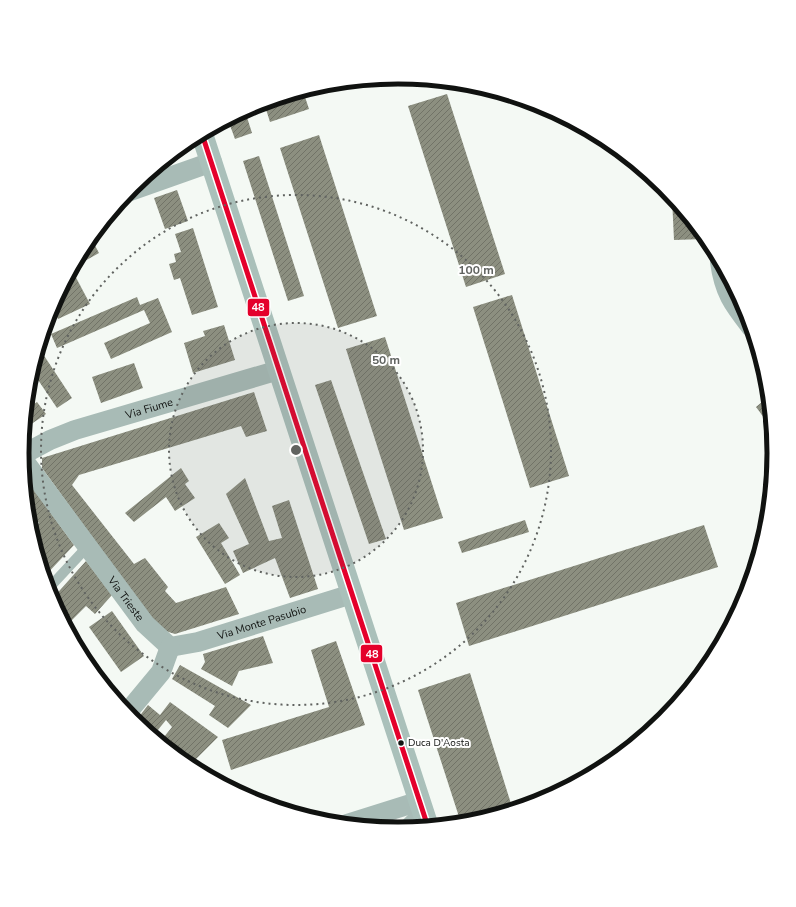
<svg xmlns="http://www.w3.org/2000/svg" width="796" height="907" viewBox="0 0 796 907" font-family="'Nunito Sans',sans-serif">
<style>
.building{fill:url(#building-hatch)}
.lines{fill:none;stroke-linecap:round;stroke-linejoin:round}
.lane{stroke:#a8bbb6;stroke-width:10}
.street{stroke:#a8bbb6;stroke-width:20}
.secondary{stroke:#aac0ba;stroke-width:22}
.bus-1-casing{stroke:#fff;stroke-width:8}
.bus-1{stroke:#e4002b;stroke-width:5}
.ring{fill:none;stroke:#606360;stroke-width:2;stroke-dasharray:2 4}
.bus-dot{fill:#101210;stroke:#fff;stroke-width:1.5}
.labels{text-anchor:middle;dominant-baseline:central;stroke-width:4;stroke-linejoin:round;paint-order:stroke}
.bus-label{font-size:10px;fill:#101210;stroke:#fff;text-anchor:start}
.street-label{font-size:11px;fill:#101210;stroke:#fff}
.rim{fill:none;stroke:#101210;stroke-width:5}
.centre{fill:#606360;stroke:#fff;stroke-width:2}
.ring-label{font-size:12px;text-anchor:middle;font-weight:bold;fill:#606360;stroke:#fff;stroke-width:4;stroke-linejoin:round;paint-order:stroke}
.line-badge{stroke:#fff;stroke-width:1.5}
.badge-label{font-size:11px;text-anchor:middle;font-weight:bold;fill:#fff}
</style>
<defs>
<pattern id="building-hatch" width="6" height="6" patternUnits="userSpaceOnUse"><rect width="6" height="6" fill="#8c8f80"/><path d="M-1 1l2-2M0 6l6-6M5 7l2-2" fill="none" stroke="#717367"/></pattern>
</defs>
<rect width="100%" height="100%" fill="#f4f9f4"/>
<g class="building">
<path d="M 303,91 L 309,109 L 270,122 L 264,103 Z"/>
<path d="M 447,94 L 505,274 L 466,287 L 408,106 Z"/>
<path d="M 245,111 L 252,133 L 235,139 L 228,120 Z"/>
<path d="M 319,135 L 377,316 L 338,328 L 280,148 Z"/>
<path d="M 259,156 L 304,296 L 288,301 L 243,161 Z"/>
<path d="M 177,190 L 188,221 L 165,229 L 154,198 Z"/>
<path d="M 672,198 L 704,237 L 705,239 L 674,240 Z"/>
<path d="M 193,228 L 218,307 L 192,315 L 180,278 L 174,280 L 169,264 L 176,262 L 174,254 L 181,252 L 175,234 Z"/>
<path d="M 91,238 L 99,253 L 74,267 L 85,244 Z"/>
<path d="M 72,270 L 90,304 L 58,319 L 52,307 Z"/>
<path d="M 512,295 L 569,476 L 530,488 L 473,307 Z"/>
<path d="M 137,297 L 140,305 L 158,298 L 172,332 L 111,359 L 104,343 L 150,323 L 144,310 L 57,348 L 51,334 Z"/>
<path d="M 224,325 L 235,360 L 193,373 L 184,343 L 205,336 L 203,331 Z"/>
<path d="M 385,337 L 443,518 L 404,530 L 346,349 Z"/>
<path d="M 39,348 L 72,398 L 57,408 L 32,371 Z"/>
<path d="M 134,363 L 143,388 L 101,403 L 92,377 Z"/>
<path d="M 331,380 L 386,539 L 369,544 L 315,385 Z"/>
<path d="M 254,392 L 267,431 L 246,437 L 241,426 L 79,475 L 72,485 L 134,564 L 145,558 L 168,587 L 165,591 L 176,603 L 226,587 L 239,614 L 175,634 L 159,629 L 42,468 L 42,458 Z"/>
<path d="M 768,397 L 769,405 L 771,427 L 756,407 Z"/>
<path d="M 37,402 L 46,414 L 24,429 L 26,409 Z"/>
<path d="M 181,468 L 189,481 L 185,484 L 195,498 L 175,511 L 166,497 L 134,522 L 125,513 Z"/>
<path d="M 24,476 L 74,545 L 44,577 L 35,546 L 39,542 L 30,530 L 39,523 L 27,508 Z"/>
<path d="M 245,478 L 269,541 L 282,538 L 272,506 L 289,500 L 318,589 L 290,598 L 275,558 L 243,573 L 233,551 L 249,544 L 226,494 Z"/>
<path d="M 525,520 L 529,532 L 462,553 L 458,542 Z"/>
<path d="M 219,523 L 229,538 L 221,543 L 240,575 L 225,584 L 196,537 Z"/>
<path d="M 704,525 L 718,567 L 469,646 L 456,603 Z"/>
<path d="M 86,561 L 112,595 L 95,614 L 86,606 L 66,626 L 52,599 Z"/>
<path d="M 112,611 L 144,656 L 121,672 L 89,627 Z"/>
<path d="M 263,636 L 273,663 L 239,671 L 232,686 L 201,669 L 205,662 L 203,654 Z"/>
<path d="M 336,641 L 365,725 L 231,770 L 222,740 L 329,707 L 311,650 Z"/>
<path d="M 180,665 L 251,705 L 228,728 L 209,715 L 215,706 L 172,679 Z"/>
<path d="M 470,673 L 513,810 L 471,822 L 461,823 L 418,690 Z"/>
<path d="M 170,702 L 218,737 L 189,766 L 160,742 L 172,727 L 166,720 L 153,736 L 135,722 L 148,705 L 160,715 Z"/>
</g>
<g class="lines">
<path class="lane" d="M 48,589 L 88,546"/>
<g class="street">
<path d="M 130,191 L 212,162"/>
<path d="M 720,262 C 724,292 733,304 751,327"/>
<path id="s1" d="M 22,455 L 50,440 L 75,430 L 279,370"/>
<path id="s2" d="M 22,458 L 145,624 L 170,647"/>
<path id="s3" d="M 170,647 L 198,642 L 352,594"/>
<path d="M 127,713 L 161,672 L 170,647"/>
<path d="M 347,824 L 420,801"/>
<path d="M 409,828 L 424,813"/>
</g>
<path class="secondary" d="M 202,134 L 428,827"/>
<g class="bus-1-casing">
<path id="bus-1" d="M 202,134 L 428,827"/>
</g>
<use href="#bus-1" class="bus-1"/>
</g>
<circle cx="296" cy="450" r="127" fill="#606360" fill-opacity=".12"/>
<g class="ring">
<circle cx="296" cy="450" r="127"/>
<circle cx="296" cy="450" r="255"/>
</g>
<circle class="bus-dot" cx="401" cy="743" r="3.5"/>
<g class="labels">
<g class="bus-label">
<text x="408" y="743">Duca D'Aosta</text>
</g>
<g class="street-label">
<text stroke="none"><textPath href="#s1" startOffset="136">Via Fiume</textPath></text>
<text stroke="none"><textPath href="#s2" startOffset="175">Via Trieste</textPath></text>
<text stroke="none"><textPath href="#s3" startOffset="95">Via Monte Pasubio</textPath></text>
</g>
</g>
<path d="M0 0H796V907H0ZM29 453a369 369 0 1 1 738 0a369 369 0 1 1-738 0Z" fill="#fff" fill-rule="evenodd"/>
<path class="rim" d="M29 453a369 369 0 1 1 738 0a369 369 0 1 1-738 0Z"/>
<circle cx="296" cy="450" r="6" class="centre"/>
<g class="ring-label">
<text x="476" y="274">100 m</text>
<text x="386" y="364">50 m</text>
</g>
<g class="line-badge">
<rect x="247" y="298" width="23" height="19" rx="4" fill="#e4002b"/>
<rect x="360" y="644" width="23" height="19" rx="4" fill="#e4002b"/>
</g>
<g class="badge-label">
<text x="258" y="311">48</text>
<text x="372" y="658">48</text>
</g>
</svg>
